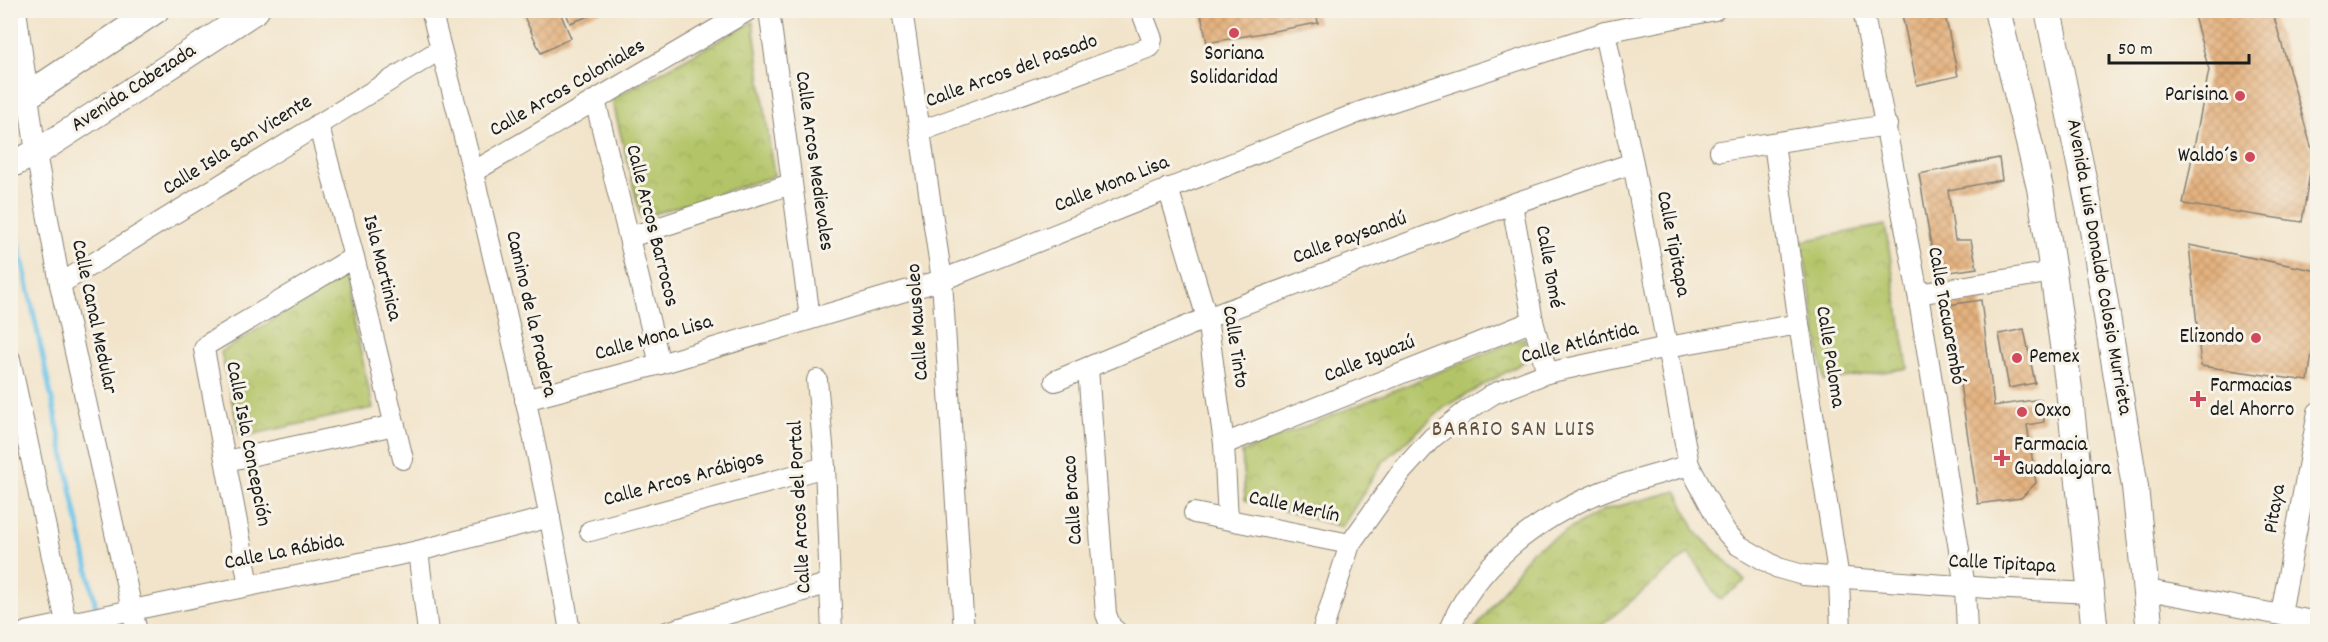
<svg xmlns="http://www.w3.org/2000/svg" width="2328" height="642" viewBox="0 0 2328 642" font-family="Dekko,sans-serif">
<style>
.park{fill:url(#park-crowns);stroke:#687042;stroke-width:1.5}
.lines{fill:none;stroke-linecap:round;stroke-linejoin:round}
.stream{stroke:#6cc4e9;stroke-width:5}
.building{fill:url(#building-cross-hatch)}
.minor-casing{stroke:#878073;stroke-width:22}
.major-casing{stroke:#878073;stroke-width:28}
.minor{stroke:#fff;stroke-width:20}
.major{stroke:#fff;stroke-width:26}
.poi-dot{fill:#d1495b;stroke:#f7f3e8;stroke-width:2}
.labels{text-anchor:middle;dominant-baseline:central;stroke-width:6;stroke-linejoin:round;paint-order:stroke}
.poi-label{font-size:21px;fill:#1c1c1c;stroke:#f7f3e8;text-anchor:start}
.street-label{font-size:21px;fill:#1c1c1c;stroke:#f7f3e8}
.neighbourhood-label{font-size:22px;letter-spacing:1.5px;fill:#62503f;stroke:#f7f3e8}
</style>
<defs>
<pattern id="park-crowns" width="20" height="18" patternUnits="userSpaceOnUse" patternTransform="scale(1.5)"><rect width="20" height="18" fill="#b3c467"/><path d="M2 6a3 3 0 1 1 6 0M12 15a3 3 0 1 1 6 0" fill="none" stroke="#99a859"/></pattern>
<pattern id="building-cross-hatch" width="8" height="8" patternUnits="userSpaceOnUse" patternTransform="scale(1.5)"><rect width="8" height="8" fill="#e4b27f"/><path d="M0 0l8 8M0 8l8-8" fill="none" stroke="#c3986d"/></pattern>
</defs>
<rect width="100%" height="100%" fill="#f7f3e8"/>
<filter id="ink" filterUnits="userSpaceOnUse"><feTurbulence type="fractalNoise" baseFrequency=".0167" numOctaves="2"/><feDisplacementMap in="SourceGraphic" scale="12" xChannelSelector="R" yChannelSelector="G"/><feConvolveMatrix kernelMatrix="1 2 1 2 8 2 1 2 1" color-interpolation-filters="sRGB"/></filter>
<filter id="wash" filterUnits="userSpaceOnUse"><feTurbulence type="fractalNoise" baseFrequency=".008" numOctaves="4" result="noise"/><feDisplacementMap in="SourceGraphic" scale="24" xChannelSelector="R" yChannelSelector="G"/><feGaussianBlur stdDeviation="1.35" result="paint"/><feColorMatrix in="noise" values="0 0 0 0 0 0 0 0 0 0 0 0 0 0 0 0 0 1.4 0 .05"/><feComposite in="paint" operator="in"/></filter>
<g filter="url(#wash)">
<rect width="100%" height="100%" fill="#f2e4ca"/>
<g class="park">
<path d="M 753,22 L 774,176 L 641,218 L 612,99 Z"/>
<path d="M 1885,225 L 1908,368 L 1824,381 L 1802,241 Z"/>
<path d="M 344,276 L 373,408 L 240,437 L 221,352 Z"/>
<path d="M 1525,337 L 1527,360 L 1445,407 L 1382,463 L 1342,527 L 1245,500 L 1242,452 Z"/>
<path d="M 1677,491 L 1695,531 L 1745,581 L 1720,600 L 1689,553 L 1595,631 L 1474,631 L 1531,551 L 1603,510 Z"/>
</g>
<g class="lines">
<path class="stream" d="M 10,202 L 97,612"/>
</g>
<g id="blocks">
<g class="building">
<path d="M 521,10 L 559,10 L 571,38 L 541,53 Z"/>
<path d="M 565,10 L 603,10 L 603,11 L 570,23 Z"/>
<path d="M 1200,10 L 1316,10 L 1318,23 L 1207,43 Z"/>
<path d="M 1901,10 L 1944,10 L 1958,76 L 1917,85 Z"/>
<path d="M 2207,10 L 2272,10 L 2313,153 L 2302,222 L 2183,204 L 2209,70 L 2194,16 Z"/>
<path d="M 1999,158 L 2002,180 L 1948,190 L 1955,240 L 1971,240 L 1977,268 L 1936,274 L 1919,174 Z"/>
<path d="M 2189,245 L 2318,271 L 2318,310 L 2308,381 L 2201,366 Z"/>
<path d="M 1981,300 L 1994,406 L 2041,399 L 2044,422 L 2027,425 L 2036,483 L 2021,498 L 1978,504 L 1948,305 Z"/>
<path d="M 2024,329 L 2035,383 L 2009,388 L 1999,334 Z"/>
</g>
</g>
</g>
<g filter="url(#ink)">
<use href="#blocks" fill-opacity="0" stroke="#878073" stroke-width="1.5"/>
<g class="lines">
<g class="minor-casing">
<g id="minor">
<path d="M 16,10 L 36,153 L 60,284 L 137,632"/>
<path d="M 431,10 C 445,65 460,119 473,173 C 510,325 545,478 570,632"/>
<path d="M 769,10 L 810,318"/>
<path d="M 902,10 L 942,280 L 964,632"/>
<path d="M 1863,10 L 1918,294 L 1965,587 L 1967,632"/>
<path d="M 1605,32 L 1633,163 L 1689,465 L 1715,514 L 1726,532 L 1738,545 L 1778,568 L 1803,575 L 1988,588 L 2092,593"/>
<path d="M 595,100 L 660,364"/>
<path d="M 318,124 L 354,257 L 403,459"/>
<path d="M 921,131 L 1150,47 L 1152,39 L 1141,10"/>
<path d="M 1774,143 L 1799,324 L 1839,579 L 1841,632"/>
<path d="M 1720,151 L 1887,125"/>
<path d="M 473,172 L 749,10"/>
<path d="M 1168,188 L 1207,318 L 1224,444 L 1228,519"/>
<path d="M 1512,204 L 1533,321 L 1547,373"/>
<path d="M 630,237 L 791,184"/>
<path d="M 60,284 L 441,49"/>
<path d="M 1918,294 L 2053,272"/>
<path d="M 10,359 L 68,632"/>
<path d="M 1088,368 L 1106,614 L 1111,627 L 1117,632"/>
<path d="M 817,380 L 825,467 L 832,632"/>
<path d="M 1055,381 L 1207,318 L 1512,204 L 1633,163"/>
<path d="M 525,400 L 660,364 L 942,280 L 1360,112 L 1605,32 L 1715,10"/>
<path d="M 1224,444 L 1533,321"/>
<path d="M 226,461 L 395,425"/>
<path d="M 1194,513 L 1350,544"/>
<path d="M 590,531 L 825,467"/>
<path d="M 418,551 L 428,632"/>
<path d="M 249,585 L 204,349 L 208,344 L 354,257"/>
<path d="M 2148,590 L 2318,622"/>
<path d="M 2281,614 L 2318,412"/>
<path d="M 26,632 L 418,551 L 550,517"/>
<path d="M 667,632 L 830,583"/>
<path d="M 1322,632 L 1350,544 L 1402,471 L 1432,438 L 1468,410 L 1493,394 L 1547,373 L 1667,347 L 1799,324"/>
<path d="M 1448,632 C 1475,565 1536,519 1601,492 C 1629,481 1660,474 1689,465"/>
</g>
</g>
<g class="major-casing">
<g id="major">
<path d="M 1997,10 L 2040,188 L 2053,272 L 2069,389 L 2095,632"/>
<path d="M 2048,10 L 2090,212 L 2135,487 L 2150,632"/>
<path d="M 10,104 L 27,96 L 156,10"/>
<path d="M 10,165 L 36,153 L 256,10"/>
</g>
</g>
<use href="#minor" class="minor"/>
<use href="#major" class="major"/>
</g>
</g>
<g class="poi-dot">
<circle cx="1234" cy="33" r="6"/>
<circle cx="2240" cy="96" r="6"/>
<circle cx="2250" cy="157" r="6"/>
<circle cx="2256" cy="338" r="6"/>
<circle cx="2017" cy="358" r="6"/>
<path d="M2195 390h6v6h6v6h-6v6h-6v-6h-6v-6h6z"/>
<circle cx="2022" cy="412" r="6"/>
<path d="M1999 449h6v6h6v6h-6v6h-6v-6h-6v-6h6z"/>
</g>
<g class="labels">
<g class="poi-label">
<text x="1234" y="55" text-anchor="middle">Soriana<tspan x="1234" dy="24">Solidaridad</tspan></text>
<text x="2228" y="96" text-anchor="end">Parisina</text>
<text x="2238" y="157" text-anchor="end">Waldo´s</text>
<text x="2244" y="338" text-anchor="end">Elizondo</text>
<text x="2029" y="358">Pemex</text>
<text x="2210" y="387">Farmacias<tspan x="2210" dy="24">del Ahorro</tspan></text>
<text x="2034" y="412">Oxxo</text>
<text x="2014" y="446">Farmacia<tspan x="2014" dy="24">Guadalajara</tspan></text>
</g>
<g class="street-label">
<text transform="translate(1012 72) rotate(-20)">Calle Arcos del Pasado</text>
<text transform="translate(134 89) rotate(-33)">Avenida Cabezada</text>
<text transform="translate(568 89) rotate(-30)">Calle Arcos Coloniales</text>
<text transform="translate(238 146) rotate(-32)">Calle Isla San Vicente</text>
<text transform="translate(813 161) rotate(82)">Calle Arcos Medievales</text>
<text transform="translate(1112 185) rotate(-22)">Calle Mona Lisa</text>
<text transform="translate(651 226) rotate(76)">Calle Arcos Barrocos</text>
<text transform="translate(1350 239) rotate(-20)">Calle Paysandú</text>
<text transform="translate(1672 244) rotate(79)">Calle Tipitapa</text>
<text transform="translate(1548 267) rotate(80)">Calle Tomé</text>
<text transform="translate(2098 267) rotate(80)">Avenida Luis Donaldo Colosio Murrieta</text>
<text transform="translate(381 268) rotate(76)">Isla Martinica</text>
<text transform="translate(530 314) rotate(77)">Camino de la Pradera</text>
<text transform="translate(1945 316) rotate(80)">Calle Tacuarembó</text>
<text transform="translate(93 317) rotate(78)">Calle Canal Medular</text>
<text transform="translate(919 322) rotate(-94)">Calle Mausoleo</text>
<text transform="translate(654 339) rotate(-16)">Calle Mona Lisa</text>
<text transform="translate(1580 344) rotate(-14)">Calle Atlántida</text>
<text transform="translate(1234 347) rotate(81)">Calle Tinto</text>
<text transform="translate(1829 357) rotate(81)">Calle Paloma</text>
<text transform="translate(1370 360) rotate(-22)">Calle Iguazú</text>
<text transform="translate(247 444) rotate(79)">Calle Isla Concepción</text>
<text transform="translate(684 480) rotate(-15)">Calle Arcos Arábigos</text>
<text transform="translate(1074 500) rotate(-94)">Calle Braco</text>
<text transform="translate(801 507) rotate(-93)">Calle Arcos del Portal</text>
<text transform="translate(1294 508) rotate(12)">Calle Merlín</text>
<text transform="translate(2276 509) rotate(-80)">Pitaya</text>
<text transform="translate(284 553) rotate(-11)">Calle La Rábida</text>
<text transform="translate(2002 565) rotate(3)">Calle Tipitapa</text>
</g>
<g class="neighbourhood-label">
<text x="1514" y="430">BARRIO SAN LUIS</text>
</g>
</g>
<rect width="2328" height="642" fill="none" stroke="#f7f3e8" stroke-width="36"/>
<path d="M2109 54v9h140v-9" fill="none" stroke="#1c1c1c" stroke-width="3"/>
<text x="2118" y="54" font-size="18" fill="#1c1c1c" stroke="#f7f3e8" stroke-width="4.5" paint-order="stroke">50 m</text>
</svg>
